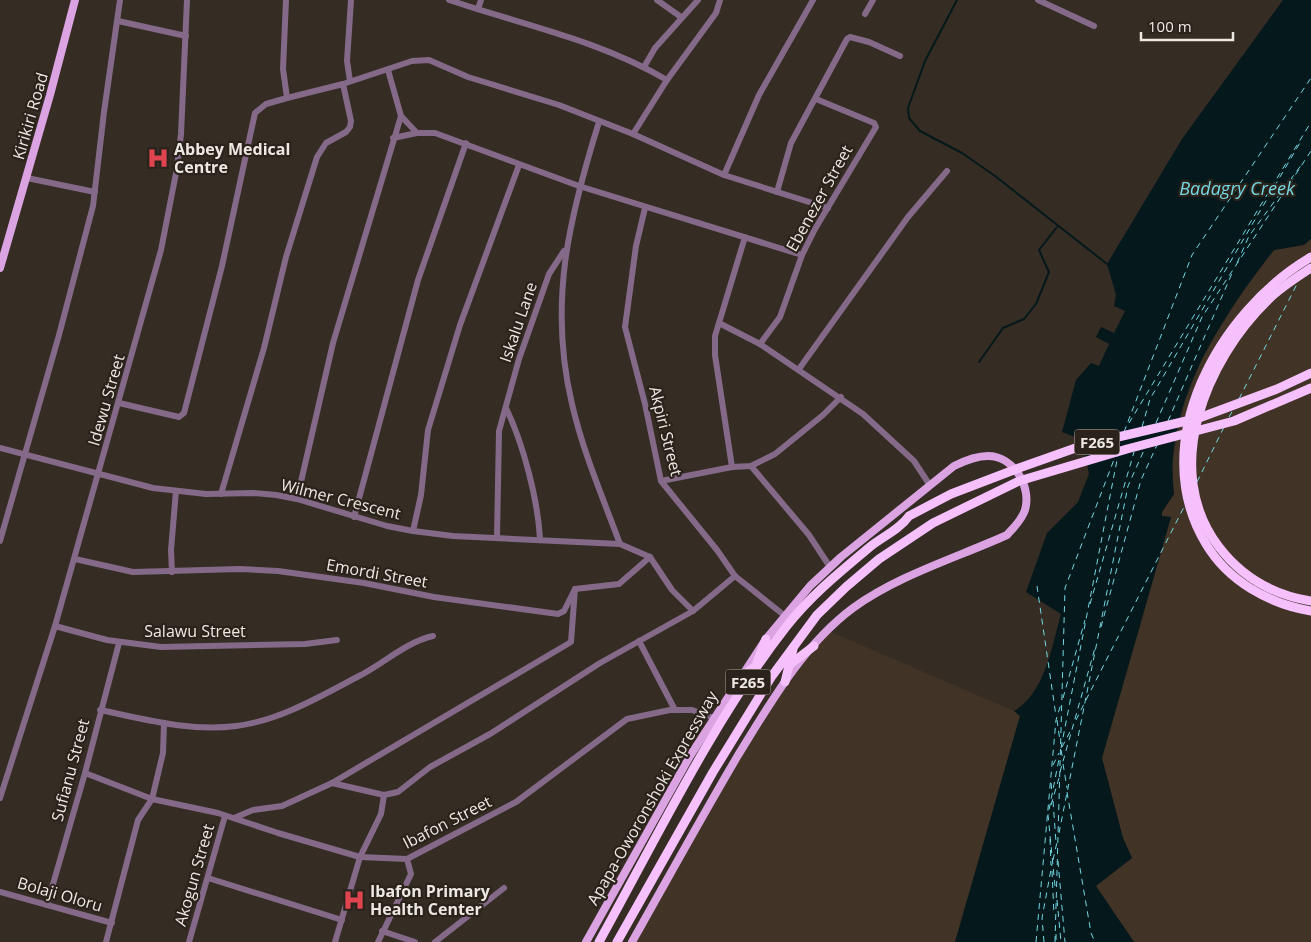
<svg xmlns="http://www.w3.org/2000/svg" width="1311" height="942" viewBox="0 0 1311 942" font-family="'Open Sans',sans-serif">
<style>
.industrial{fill:#413325}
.water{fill:#05181b}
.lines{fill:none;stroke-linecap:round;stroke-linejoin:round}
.stream{stroke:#05181b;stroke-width:2}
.ferry{stroke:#74d8e4;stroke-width:1;stroke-dasharray:6 5;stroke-linecap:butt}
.minor{stroke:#846988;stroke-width:6}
.major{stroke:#dba3e2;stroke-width:8}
.highway{stroke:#f5c0fc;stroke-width:9}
.labels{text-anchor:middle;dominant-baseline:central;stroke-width:4.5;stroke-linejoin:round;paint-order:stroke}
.shield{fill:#2b231b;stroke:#b4ada7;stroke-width:1}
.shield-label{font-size:15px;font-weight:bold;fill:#eee8e3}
.street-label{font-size:16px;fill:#eee8e3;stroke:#2b231b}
.poi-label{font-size:16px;font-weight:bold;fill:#eee8e3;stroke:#2b231b;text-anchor:start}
.water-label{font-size:18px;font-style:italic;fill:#74d8e4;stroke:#2b231b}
</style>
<rect width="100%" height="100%" fill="#352c24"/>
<g class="industrial">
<path d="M 1311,232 L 1311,942 L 1134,942 L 1095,885 L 1132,858 L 1123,838 L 1102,758 L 1171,518 L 1162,516 L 1162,512 L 1174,494 L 1171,468 L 1185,402 L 1202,359 L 1243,290 L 1274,250 L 1303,245 Z"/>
<path d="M 829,631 L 1014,711 L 1020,716 L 955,942 L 631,942 L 771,703 Z"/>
</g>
<path class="water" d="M 1283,0 L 1311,0 L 1311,239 L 1304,245 L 1274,250 C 1221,318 1163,404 1174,494 L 1162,512 L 1162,516 L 1171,517 L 1102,758 L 1123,838 L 1132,858 L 1096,886 L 1134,942 L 955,942 L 1020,716 L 1014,711 C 1045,693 1052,646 1061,614 L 1026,592 L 1047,533 L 1078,502 L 1089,474 L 1082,440 L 1062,432 L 1076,380 L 1091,363 L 1099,366 L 1109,344 L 1096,337 L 1101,327 L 1114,333 L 1125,311 L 1114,306 L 1116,295 L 1107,264 L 1182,139 Z"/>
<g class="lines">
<g class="stream">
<path d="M 957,0 L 925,61 L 908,108 L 909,118 L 920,131 L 962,153 L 995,176 L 1107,264"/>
<path d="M 979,362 L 1003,328 L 1024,319 L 1036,304 L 1049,272 L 1039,250 L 1057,227"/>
</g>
<g class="ferry">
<path d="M 1237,263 L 1249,236 L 1302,164"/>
<path d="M 1239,399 L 1299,280"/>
<path d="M 1229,417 L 1233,410"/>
<path d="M 1168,421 L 1233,271"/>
<path d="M 1129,423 L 1311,122"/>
<path d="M 1156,423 L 1202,317 L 1311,151"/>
<path d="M 1142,427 L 1150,399 L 1301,141"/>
<path d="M 1124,432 L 1192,255 L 1311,78"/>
<path d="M 1197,482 L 1224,427"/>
<path d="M 1037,586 L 1056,716"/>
<path d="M 1090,604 L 1134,452"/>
<path d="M 1101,627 L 1141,480 L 1157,445"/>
<path d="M 1063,698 L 1085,620"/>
<path d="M 1086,700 L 1185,505"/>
<path d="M 1057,720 L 1060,741"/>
<path d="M 1076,720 L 1084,704"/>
<path d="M 1062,747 L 1072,728"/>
<path d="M 1061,748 L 1118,455"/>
<path d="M 1061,750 L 1063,760"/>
<path d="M 1063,764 L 1067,788"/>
<path d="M 1053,765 L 1059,753"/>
<path d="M 1060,772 L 1095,648"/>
<path d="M 1051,783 L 1052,792"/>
<path d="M 1067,792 L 1091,933 L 1095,942"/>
<path d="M 1053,801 L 1056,842"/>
<path d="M 1051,805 L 1059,778"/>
<path d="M 1059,833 L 1128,486 L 1145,448"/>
<path d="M 1050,839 L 1051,865"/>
<path d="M 1053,860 L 1057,842"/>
<path d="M 1058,861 L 1065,942"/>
<path d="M 1052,871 L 1054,915"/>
<path d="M 1055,886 L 1048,815 L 1059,759"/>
<path d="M 1057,900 L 1061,942"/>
<path d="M 1056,934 L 1056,942"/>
<path d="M 1036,942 L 1056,720 L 1061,704"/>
<path d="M 1044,942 L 1042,918 L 1052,864"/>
<path d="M 1055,942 L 1065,588 L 1115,457"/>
</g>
<g class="minor">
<path d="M 286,0 L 283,69 L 287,98"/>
<path d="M 449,0 C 523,25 599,40 667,80"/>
<path d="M 657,0 L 681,17"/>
<path d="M 1038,0 L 1094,26"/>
<path d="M 478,9 L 481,0"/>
<path d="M 865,14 L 873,0"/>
<path d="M 118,21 L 186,36"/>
<path d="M 644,67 L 655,48 L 698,0"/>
<path d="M 350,81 L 347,61 L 351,0"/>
<path d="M 401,116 L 417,133 L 435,133 L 579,186 L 802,255"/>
<path d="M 599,122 C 569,218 548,303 572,404 C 583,452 603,498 620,544 L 650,557 L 672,590 L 693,611"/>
<path d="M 633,134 L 667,80 L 716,13 L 720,0"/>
<path d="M 393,138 L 417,133"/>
<path d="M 724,175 L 759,95 L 813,0"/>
<path d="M 27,178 L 95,192"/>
<path d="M 777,192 L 791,143 L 847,39 L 850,37 L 869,42 L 900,56"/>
<path d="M 645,208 L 636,246 L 625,327 L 645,404 L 661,481 L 717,550 L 735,576 L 785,616"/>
<path d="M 719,323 L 760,344 L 863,414 L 914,461 L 929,484"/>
<path d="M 760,344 L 780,317 L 802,255 L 815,229 L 876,127 L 874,123 L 816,99"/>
<path d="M 799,369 L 908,217 L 947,171"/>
<path d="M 119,403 L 179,417 L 184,413 L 222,266 L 255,113 L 266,104 L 287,98 L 343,84 L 412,61 L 429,60 L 468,77 L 559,105 L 633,134 L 724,175 L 828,208"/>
<path d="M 506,408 C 523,443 538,500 540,539"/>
<path d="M 0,448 L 153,488 L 206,494 L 253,493 L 276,495 L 297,499 L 387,526 L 413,531 L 453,536 L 620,544"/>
<path d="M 751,466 L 809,535 L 830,567"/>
<path d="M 732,467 L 715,355 L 715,336 L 745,237"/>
<path d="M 661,481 L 732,467 L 751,466 L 775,454 L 823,415 L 841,397"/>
<path d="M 221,494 L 264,348 L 286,257 L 317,157 L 326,143 L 346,132 L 350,127 L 351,121 L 343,84"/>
<path d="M 297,499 L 333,343 L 401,116 L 388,70"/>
<path d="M 354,517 L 418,280 L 466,143"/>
<path d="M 413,531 L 421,495 L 428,430 L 460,325 L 519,165"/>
<path d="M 497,537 L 499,431 L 519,359 L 549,274 L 564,251"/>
<path d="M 0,541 L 59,335 L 93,206 L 104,112 L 120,0"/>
<path d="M 75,559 L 133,572 L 240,569 L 278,571 L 364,583 L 434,597 L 558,614 L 564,611 L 575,589 L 619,584 L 650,557"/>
<path d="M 172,572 L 171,550 L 176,491"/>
<path d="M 55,626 L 107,640 L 161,647 L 305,644 L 337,640"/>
<path d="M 639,641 L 675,710"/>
<path d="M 100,710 C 144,719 190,732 236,726 C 279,721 321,696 359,676 C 383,664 406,642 433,636"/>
<path d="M 85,773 L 152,799 L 218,813 L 278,833 L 360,857 L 407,859 L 516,802 L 627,719 L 670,710 L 692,710 L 714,718"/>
<path d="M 332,783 L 384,795"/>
<path d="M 0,798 L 55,626 L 161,250 L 177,168 L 181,134 L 187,0"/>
<path d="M 234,818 L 253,810 L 282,806 L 332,783 L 571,642 L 575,589"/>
<path d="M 208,878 L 342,920"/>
<path d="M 0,892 L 112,923"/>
<path d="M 47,905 L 85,773 L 119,643"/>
<path d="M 382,931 L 415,942"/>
<path d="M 106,942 L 138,820 L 152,799 L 163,753 L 164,723"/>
<path d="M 189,942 L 225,816"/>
<path d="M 335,942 L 360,857 L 381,814 L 384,795 L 398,792 L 430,767 L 490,734 L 600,663 L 693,611 L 735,576"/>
<path d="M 378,942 L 411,874 L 407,859"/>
<path d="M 435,942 L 504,888"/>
</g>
<g class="major">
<path d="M 0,268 L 50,95 L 75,0"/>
<path d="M 586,942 L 690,756 L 766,639 L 810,586 L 841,557 L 954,466 C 964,461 976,456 988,456 C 1013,456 1032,486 1025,510 C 1022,520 1014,527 1007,535 C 956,558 899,575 853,608 C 803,645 769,705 737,757 C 701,818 667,880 632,942"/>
</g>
<g class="highway">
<path d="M 1311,257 C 1219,311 1145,443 1206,544 C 1228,581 1269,604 1311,611"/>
<path d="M 1311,268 C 1297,277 1280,288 1268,300 C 1206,360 1160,470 1219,547 C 1242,577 1273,595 1311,601"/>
<path d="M 757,662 L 766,639"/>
<path d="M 789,665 L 814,646"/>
<path d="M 738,679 L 756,666"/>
<path d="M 785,682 L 793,649"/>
<path d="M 599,942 C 656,839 714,719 786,627 C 810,596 841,571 871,546 C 884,536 900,529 909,516 L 951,494 L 1019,468 L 1084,445 L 1199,418 L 1277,389 L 1311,373"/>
<path d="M 617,942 L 713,772 L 772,676 L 817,615 L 846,587 L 879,559 L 933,523 L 1019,481 L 1127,449 L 1234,421 L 1311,388"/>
</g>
</g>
<defs>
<g id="hospital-bare" transform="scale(1.725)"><path d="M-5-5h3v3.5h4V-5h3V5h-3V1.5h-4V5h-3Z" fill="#e0444e" stroke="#2b231b" stroke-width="2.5" paint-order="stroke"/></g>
</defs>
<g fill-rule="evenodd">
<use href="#hospital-bare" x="158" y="158"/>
<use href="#hospital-bare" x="354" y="900"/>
</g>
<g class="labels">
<g class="shield">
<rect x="1074.5" y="429.5" width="45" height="25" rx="4"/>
<rect x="725.5" y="669.5" width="45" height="25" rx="4"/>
</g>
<g class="shield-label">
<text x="1097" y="442">F265</text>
<text x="748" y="682">F265</text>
</g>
<g class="street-label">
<text transform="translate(30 116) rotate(-74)">Kirikiri Road</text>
<text transform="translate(819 198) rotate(-61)">Ebenezer Street</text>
<text transform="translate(518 322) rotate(-71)">Iskalu Lane</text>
<text transform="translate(106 400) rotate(-74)">Idewu Street</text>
<text transform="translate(666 431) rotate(76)">Akpiri Street</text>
<text transform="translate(341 499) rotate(14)">Wilmer Crescent</text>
<text transform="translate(377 573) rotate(10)">Emordi Street</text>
<text x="195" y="631">Salawu Street</text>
<text transform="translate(70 770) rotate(-75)">Sufianu Street</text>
<text transform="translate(652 798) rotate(-60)">Apapa-Oworonshoki Expressway</text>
<text transform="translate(447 822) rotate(-27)">Ibafon Street</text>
<text transform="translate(194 875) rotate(-74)">Akogun Street</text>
<text transform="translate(60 894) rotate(16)">Bolaji Oloru</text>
</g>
<g class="poi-label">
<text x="174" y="149">Abbey Medical<tspan x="174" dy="18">Centre</tspan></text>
<text x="370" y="891">Ibafon Primary<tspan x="370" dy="18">Health Center</tspan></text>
</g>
<g class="water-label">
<text x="1237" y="188">Badagry Creek</text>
</g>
</g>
<path d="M1141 32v8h92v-8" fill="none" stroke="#eee8e3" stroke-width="2.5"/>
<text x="1148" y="32" font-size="15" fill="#eee8e3" stroke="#2b231b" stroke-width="4" paint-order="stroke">100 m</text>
</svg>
